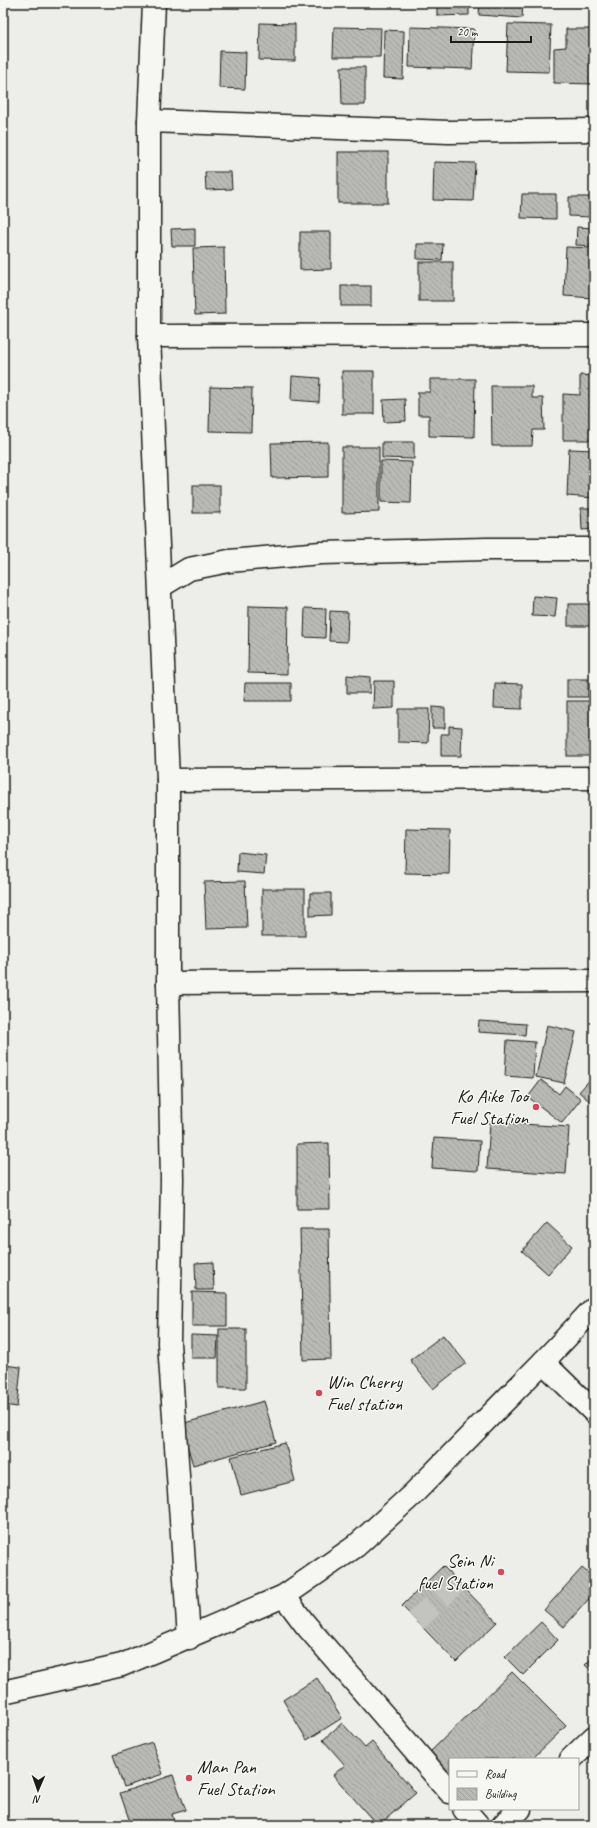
<svg xmlns="http://www.w3.org/2000/svg" width="597" height="1828" viewBox="0 0 597 1828" font-family="Caveat,sans-serif">
<style>
.building{fill:url(#building-back-hatch);stroke:#1c1c1c}
.lines{fill:none;stroke-linecap:round;stroke-linejoin:round}
.minor-tunnel{stroke:#c3c3c0;stroke-width:22;stroke-dasharray:22 11;stroke-linecap:butt}
.minor-casing{stroke:#1c1c1c;stroke-width:25}
.major-casing{stroke:#1c1c1c;stroke-width:25}
.minor{stroke:#f6f6f2;stroke-width:22}
.major{stroke:#f6f6f2;stroke-width:22}
.poi-dot{fill:#d1495b;stroke:#f6f6f2;stroke-width:1.5}
.labels{text-anchor:middle;dominant-baseline:central;stroke-width:3;stroke-linejoin:round;paint-order:stroke}
.poi-label{font-size:19px;fill:#1c1c1c;stroke:#f6f6f2;text-anchor:end}
</style>
<defs>
<pattern id="building-back-hatch" width="6" height="6" patternUnits="userSpaceOnUse"><rect width="6" height="6" fill="#b9b9b6"/><path d="M-1 5l2 2M0 0l6 6M5-1l2 2" fill="none" stroke="#9e9e9c"/></pattern>
</defs>
<rect width="100%" height="100%" fill="#edede9"/>
<filter id="ink" filterUnits="userSpaceOnUse"><feTurbulence type="fractalNoise" baseFrequency=".025" numOctaves="2"/><feDisplacementMap in="SourceGraphic" scale="8" xChannelSelector="R" yChannelSelector="G"/><feConvolveMatrix kernelMatrix="1 2 1 2 8 2 1 2 1" color-interpolation-filters="sRGB"/></filter>
<g filter="url(#ink)">
<g class="building">
<path d="M 335,3 L 382,3 L 382,5 Z"/>
<path d="M 437,3 L 469,3 L 469,15 L 437,16 Z"/>
<path d="M 480,3 L 523,3 L 522,18 L 479,15 Z"/>
<path d="M 260,23 L 295,24 L 295,61 L 259,60 Z"/>
<path d="M 508,24 L 551,25 L 549,72 L 506,71 Z"/>
<path d="M 334,27 L 381,28 L 380,57 L 333,57 Z"/>
<path d="M 410,27 L 474,29 L 472,69 L 409,67 Z"/>
<path d="M 566,29 L 594,29 L 594,84 L 554,83 L 554,48 L 566,47 Z"/>
<path d="M 384,30 L 404,31 L 403,79 L 383,78 Z"/>
<path d="M 220,51 L 246,52 L 245,89 L 219,88 Z"/>
<path d="M 341,67 L 365,67 L 365,105 L 342,105 Z"/>
<rect x="338" y="152" width="50" height="51"/>
<path d="M 434,162 L 475,163 L 473,201 L 433,200 Z"/>
<path d="M 205,172 L 231,172 L 232,189 L 206,190 Z"/>
<path d="M 522,194 L 556,194 L 556,219 L 521,218 Z"/>
<path d="M 569,197 L 590,197 L 590,217 L 569,216 Z"/>
<path d="M 577,227 L 594,228 L 594,246 L 576,245 Z"/>
<path d="M 195,228 L 195,246 L 172,246 L 171,229 Z"/>
<path d="M 300,232 L 331,232 L 331,269 L 300,270 Z"/>
<path d="M 417,244 L 443,244 L 442,260 L 417,259 Z"/>
<path d="M 224,247 L 225,314 L 195,315 L 193,248 Z"/>
<path d="M 566,247 L 594,248 L 594,298 L 564,296 Z"/>
<rect x="419" y="262" width="34" height="39"/>
<rect x="341" y="286" width="30" height="20"/>
<rect x="342" y="371" width="32" height="43"/>
<path d="M 580,375 L 594,376 L 594,440 L 563,440 L 563,394 L 580,395 Z"/>
<path d="M 292,376 L 320,378 L 319,402 L 291,400 Z"/>
<path d="M 430,379 L 475,379 L 474,437 L 429,436 L 429,415 L 418,415 L 418,392 L 430,392 Z"/>
<path d="M 491,386 L 532,386 L 532,398 L 543,398 L 544,430 L 533,430 L 532,446 L 492,446 Z"/>
<path d="M 210,387 L 252,388 L 251,432 L 209,431 Z"/>
<path d="M 405,399 L 406,421 L 384,422 L 383,400 Z"/>
<path d="M 328,442 L 328,477 L 272,478 L 271,443 Z"/>
<path d="M 382,442 L 414,442 L 414,459 L 382,458 Z"/>
<path d="M 342,447 L 379,447 L 379,512 L 342,513 Z"/>
<path d="M 569,449 L 594,450 L 594,498 L 567,496 Z"/>
<path d="M 381,461 L 412,462 L 411,503 L 381,502 Z"/>
<rect x="193" y="485" width="27" height="28"/>
<path d="M 581,508 L 594,508 L 594,529 L 582,530 Z"/>
<path d="M 533,596 L 557,598 L 555,617 L 532,616 Z"/>
<rect x="568" y="604" width="25" height="22"/>
<path d="M 249,606 L 288,607 L 287,674 L 248,673 Z"/>
<path d="M 305,608 L 326,609 L 325,638 L 304,637 Z"/>
<path d="M 330,611 L 348,612 L 347,642 L 329,641 Z"/>
<path d="M 347,675 L 370,677 L 370,693 L 347,693 Z"/>
<rect x="567" y="679" width="21" height="18"/>
<path d="M 374,681 L 394,681 L 394,708 L 373,709 Z"/>
<path d="M 245,683 L 291,683 L 291,701 L 244,701 Z"/>
<path d="M 495,683 L 522,684 L 522,709 L 494,708 Z"/>
<rect x="567" y="701" width="26" height="55"/>
<path d="M 432,707 L 445,708 L 445,728 L 432,728 Z"/>
<path d="M 398,709 L 429,709 L 428,743 L 398,742 Z"/>
<path d="M 449,726 L 462,727 L 461,756 L 441,756 L 441,734 L 449,734 Z"/>
<path d="M 406,829 L 450,830 L 449,874 L 405,873 Z"/>
<path d="M 238,852 L 266,855 L 264,874 L 237,872 Z"/>
<path d="M 245,881 L 247,928 L 206,929 L 204,882 Z"/>
<rect x="262" y="889" width="43" height="47"/>
<path d="M 310,893 L 331,893 L 331,915 L 310,916 Z"/>
<path d="M 479,1021 L 526,1024 L 525,1035 L 478,1032 Z"/>
<path d="M 547,1025 L 576,1032 L 564,1083 L 536,1077 Z"/>
<path d="M 507,1040 L 535,1042 L 533,1078 L 505,1076 Z"/>
<path d="M 594,1075 L 594,1105 L 579,1092 Z"/>
<path d="M 541,1080 L 559,1094 L 565,1086 L 581,1099 L 562,1123 L 528,1097 Z"/>
<path d="M 490,1122 L 569,1127 L 566,1174 L 487,1169 Z"/>
<path d="M 434,1138 L 480,1141 L 478,1171 L 432,1168 Z"/>
<path d="M 329,1143 L 330,1209 L 297,1209 L 297,1144 Z"/>
<path d="M 547,1223 L 572,1246 L 548,1274 L 522,1251 Z"/>
<path d="M 300,1229 L 329,1229 L 331,1359 L 303,1360 Z"/>
<path d="M 213,1262 L 214,1290 L 196,1290 L 195,1263 Z"/>
<path d="M 192,1292 L 227,1293 L 227,1326 L 192,1326 Z"/>
<rect x="219" y="1329" width="27" height="59"/>
<path d="M 191,1335 L 218,1336 L 217,1358 L 191,1358 Z"/>
<path d="M 443,1335 L 466,1363 L 433,1389 L 410,1360 Z"/>
<path d="M 3,1365 L 21,1367 L 17,1407 L 3,1405 Z"/>
<path d="M 264,1401 L 276,1442 L 193,1465 L 181,1424 Z"/>
<path d="M 285,1443 L 295,1481 L 241,1495 L 231,1457 Z"/>
<path d="M 443,1566 L 497,1622 L 456,1662 L 402,1606 Z"/>
<path d="M 582,1568 L 594,1578 L 594,1593 L 564,1627 L 544,1610 Z"/>
<path d="M 541,1622 L 558,1640 L 523,1675 L 505,1657 Z"/>
<path d="M 594,1656 L 594,1673 L 585,1665 Z"/>
<path d="M 512,1672 L 566,1726 L 532,1759 L 450,1759 L 450,1773 L 430,1752 Z"/>
<path d="M 317,1678 L 342,1718 L 307,1740 L 283,1700 Z"/>
<path d="M 342,1723 L 365,1748 L 372,1742 L 416,1793 L 379,1825 L 377,1825 L 333,1775 L 345,1765 L 323,1740 Z"/>
<path d="M 152,1742 L 163,1774 L 124,1787 L 113,1755 Z"/>
<path d="M 173,1775 L 186,1810 L 172,1814 L 175,1823 L 170,1825 L 131,1825 L 120,1793 Z"/>
</g>
<g class="lines">
<path class="minor-tunnel" d="M 416,1621 L 458,1581"/>
<g class="minor-casing">
<g id="minor">
<path d="M 149,121 L 154,3"/>
<path d="M 594,335 L 149,336 L 168,780 L 594,778"/>
<path d="M 149,336 L 149,121 L 449,132 L 594,130"/>
<path d="M 161,586 L 189,569 L 229,561 L 321,553 L 486,549 L 594,549"/>
<path d="M 168,780 L 168,983 L 594,981"/>
<path d="M 168,983 L 172,1179 L 169,1343 L 189,1638"/>
<path d="M 543,1362 L 594,1412"/>
<path d="M 284,1596 L 305,1624 L 450,1792"/>
<path d="M 571,1759 L 594,1737"/>
<path d="M 464,1809 L 478,1825"/>
<path d="M 503,1825 L 520,1809"/>
</g>
</g>
<g class="major-casing">
<path id="major" d="M 3,1692 L 122,1665 L 284,1596 L 356,1546 L 412,1495 L 543,1362 L 594,1308"/>
</g>
<use href="#minor" class="minor"/>
<use href="#major" class="major"/>
</g>
</g>
<g class="poi-dot">
<circle cx="536" cy="1107" r="4"/>
<circle cx="319" cy="1393" r="4"/>
<circle cx="501" cy="1572" r="4"/>
<circle cx="189" cy="1778" r="4"/>
</g>
<g class="labels">
<g class="poi-label">
<text x="528" y="1096">Ko Aike Too<tspan x="528" dy="22">Fuel Station</tspan></text>
<text x="327" y="1382" text-anchor="start">Win Cherry<tspan x="327" dy="22">Fuel station</tspan></text>
<text x="493" y="1561">Sein Ni<tspan x="493" dy="22">fuel Station</tspan></text>
<text x="197" y="1767" text-anchor="start">Man Pan<tspan x="197" dy="22">Fuel Station</tspan></text>
</g>
</g>
<rect width="597" height="1828" fill="none" stroke="#f6f6f2" stroke-width="16"/>
<rect x="8" y="8" width="581" height="1812" fill="none" stroke="#1c1c1c" stroke-width="1.5" filter="url(#ink)"/>
<rect x="449" y="1758" width="130" height="52" fill="#f6f6f2" stroke="#9f9f9c"/>
<rect x="457" y="1771" width="20" height="6" fill="#f6f6f2" stroke="#9f9f9c"/>
<text x="485" y="1778" font-size="12" fill="#1c1c1c">Road</text>
<rect x="457" y="1788" width="20" height="12" fill="url(#building-back-hatch)" stroke="#9f9f9c"/>
<text x="485" y="1798" font-size="12" fill="#1c1c1c">Building</text>
<g transform="translate(38 1790) rotate(182)" stroke="#f6f6f2" stroke-width="3" paint-order="stroke">
<path d="M0-3L7 15L0 10L-7 15Z" fill="#1c1c1c"/>
<text y="-6" font-size="11" font-weight="bold" text-anchor="middle" fill="#1c1c1c">N</text>
</g>
<path d="M451 36v6h80v-6" fill="none" stroke="#1c1c1c" stroke-width="2"/>
<text x="457" y="36" font-size="12" fill="#1c1c1c" stroke="#f6f6f2" stroke-width="3" paint-order="stroke">20 m</text>
</svg>
